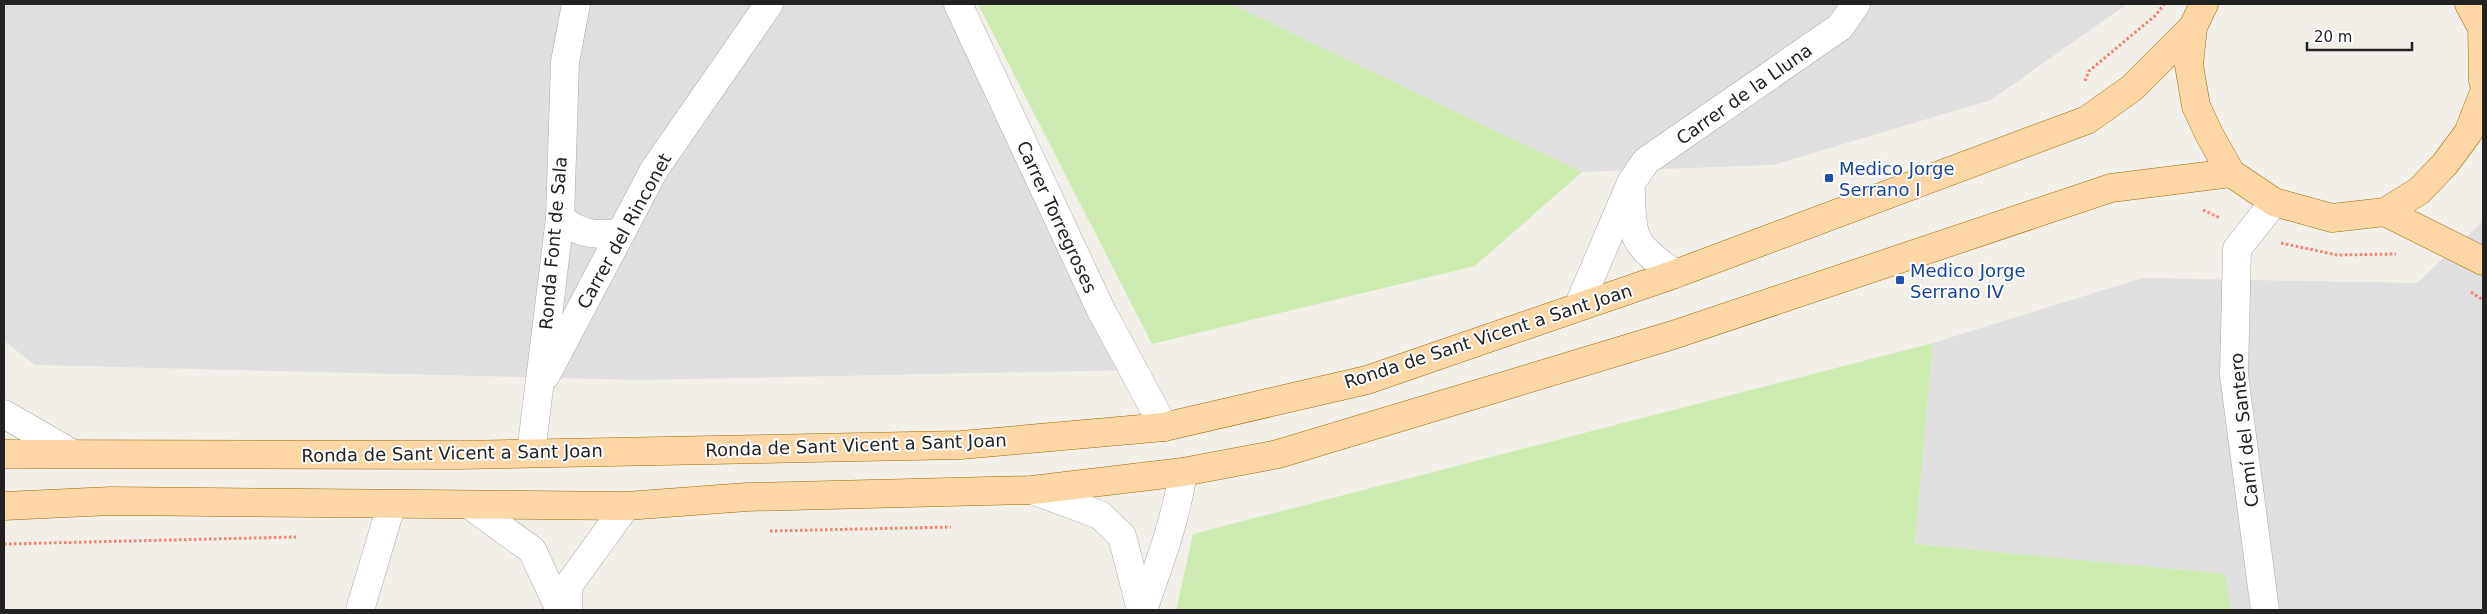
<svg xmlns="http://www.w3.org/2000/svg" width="2487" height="614" viewBox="0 0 2487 614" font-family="'DejaVu Sans',sans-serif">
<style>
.residential{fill:#e0dfdf}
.grass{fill:#cdebb0}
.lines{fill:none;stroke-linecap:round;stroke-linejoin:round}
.minor-casing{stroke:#a9a9a9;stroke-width:29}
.major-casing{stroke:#a06b00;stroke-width:29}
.path{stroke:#fa8072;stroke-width:3;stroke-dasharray:2.5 2.5;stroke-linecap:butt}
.minor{stroke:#fff;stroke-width:28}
.major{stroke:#fcd6a4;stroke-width:28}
.transit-dot{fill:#1a4fb4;stroke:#fff;stroke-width:2}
.labels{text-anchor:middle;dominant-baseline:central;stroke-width:4;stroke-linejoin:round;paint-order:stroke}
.street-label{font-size:18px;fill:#222;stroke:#fff}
.transit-label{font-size:18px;fill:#164399;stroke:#fff;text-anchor:start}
</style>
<rect width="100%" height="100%" fill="#f2efe9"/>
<g class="residential">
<path d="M 4,4 L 973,4 L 1136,370 L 639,380 L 35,365 L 4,341 Z"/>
<path d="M 1231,4 L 2127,4 L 1991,100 L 1773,165 L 1582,172 Z"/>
<path d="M 2483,221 L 2483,610 L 2231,610 L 2224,574 L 1915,544 L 1933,343 L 2142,278 L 2417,283 Z"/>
</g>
<g class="grass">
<path d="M 978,4 L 1231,4 L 1582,172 L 1475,266 L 1152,344 Z"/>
<path d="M 1933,343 L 1915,544 L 2225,574 L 2231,610 L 1176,610 L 1193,534 Z"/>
</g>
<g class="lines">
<g class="minor-casing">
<g id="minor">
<path d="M 958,4 L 1100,308 L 1164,427"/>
<path d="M 1631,192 C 1632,243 1635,244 1675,274"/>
<path d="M 560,218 C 579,234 596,236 621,233"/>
<path d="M 1578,307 L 1631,183 L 1646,161 L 1840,27 L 1856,4"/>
<path d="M 546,375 L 654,170 L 769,4"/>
<path d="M 4,414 L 73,454"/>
<path d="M 531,453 L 560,218 L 565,62 L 576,4"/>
<path d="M 1032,490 L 1100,515 L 1122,536 L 1141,610"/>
<path d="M 471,506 L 532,550 L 560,610"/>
<path d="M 360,610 L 391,506"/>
<path d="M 568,610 L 568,586 L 626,506"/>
<path d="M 1143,610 C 1159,564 1176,520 1183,472"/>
<path d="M 2265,610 L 2234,375 L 2237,249 L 2274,202"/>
</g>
</g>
<g class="major-casing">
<g id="major">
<path d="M 2204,4 L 2193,27 L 2189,65 L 2196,106 L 2209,134 L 2231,173 L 2274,202 L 2332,218 L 2385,212 L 2419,191 L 2445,164 L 2468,133 L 2483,95"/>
<path d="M 2469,4 L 2482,28 L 2483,81"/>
<path d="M 2385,212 L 2483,261"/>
<path d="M 4,454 L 460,455 L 961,445 L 1164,427 L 1367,380 L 1675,274 L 2087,120 L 2132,88 L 2193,27"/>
<path d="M 4,506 L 111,501 L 626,506 L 747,497 L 1032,490 L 1183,472 L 1278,454 L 1673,335 L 2111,188 L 2231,173"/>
</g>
</g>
<g class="path">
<path d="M 2085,81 L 2089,71 L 2156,15 L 2164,4"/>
<path d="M 2203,210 L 2220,218"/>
<path d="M 2281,243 L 2337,255 L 2396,254"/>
<path d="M 2471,292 L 2483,300"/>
<path d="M 770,531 L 951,527"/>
<path d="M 4,544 L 296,537"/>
</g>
<use href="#minor" class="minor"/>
<use href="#major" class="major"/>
</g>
<g class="transit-dot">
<rect x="1824" y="173" width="10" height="10" rx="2.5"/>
<rect x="1895" y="275" width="10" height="10" rx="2.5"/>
</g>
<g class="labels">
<g class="street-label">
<text transform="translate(1744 94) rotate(-35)">Carrer de la Lluna</text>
<text transform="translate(1057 217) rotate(65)">Carrer Torregroses</text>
<text transform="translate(624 231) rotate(-61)">Carrer del Rinconet</text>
<text transform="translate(553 243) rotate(-85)">Ronda Font de Sala</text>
<text transform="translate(1488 336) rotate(-18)">Ronda de Sant Vicent a Sant Joan</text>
<text transform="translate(2244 430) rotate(-96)">Camí del Santero</text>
<text transform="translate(856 445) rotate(-2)">Ronda de Sant Vicent a Sant Joan</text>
<text transform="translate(452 453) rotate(-1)">Ronda de Sant Vicent a Sant Joan</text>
</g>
<g class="transit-label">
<text x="1839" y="168">Medico Jorge<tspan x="1839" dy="21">Serrano I</tspan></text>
<text x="1910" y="270">Medico Jorge<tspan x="1910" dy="21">Serrano IV</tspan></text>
</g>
</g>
<rect width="2487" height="614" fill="none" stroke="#222222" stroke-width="10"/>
<path d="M2307 42v8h105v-8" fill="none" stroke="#222222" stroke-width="2.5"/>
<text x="2314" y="42" font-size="15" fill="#222222" stroke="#ffffff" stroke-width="4" paint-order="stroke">20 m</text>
</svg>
